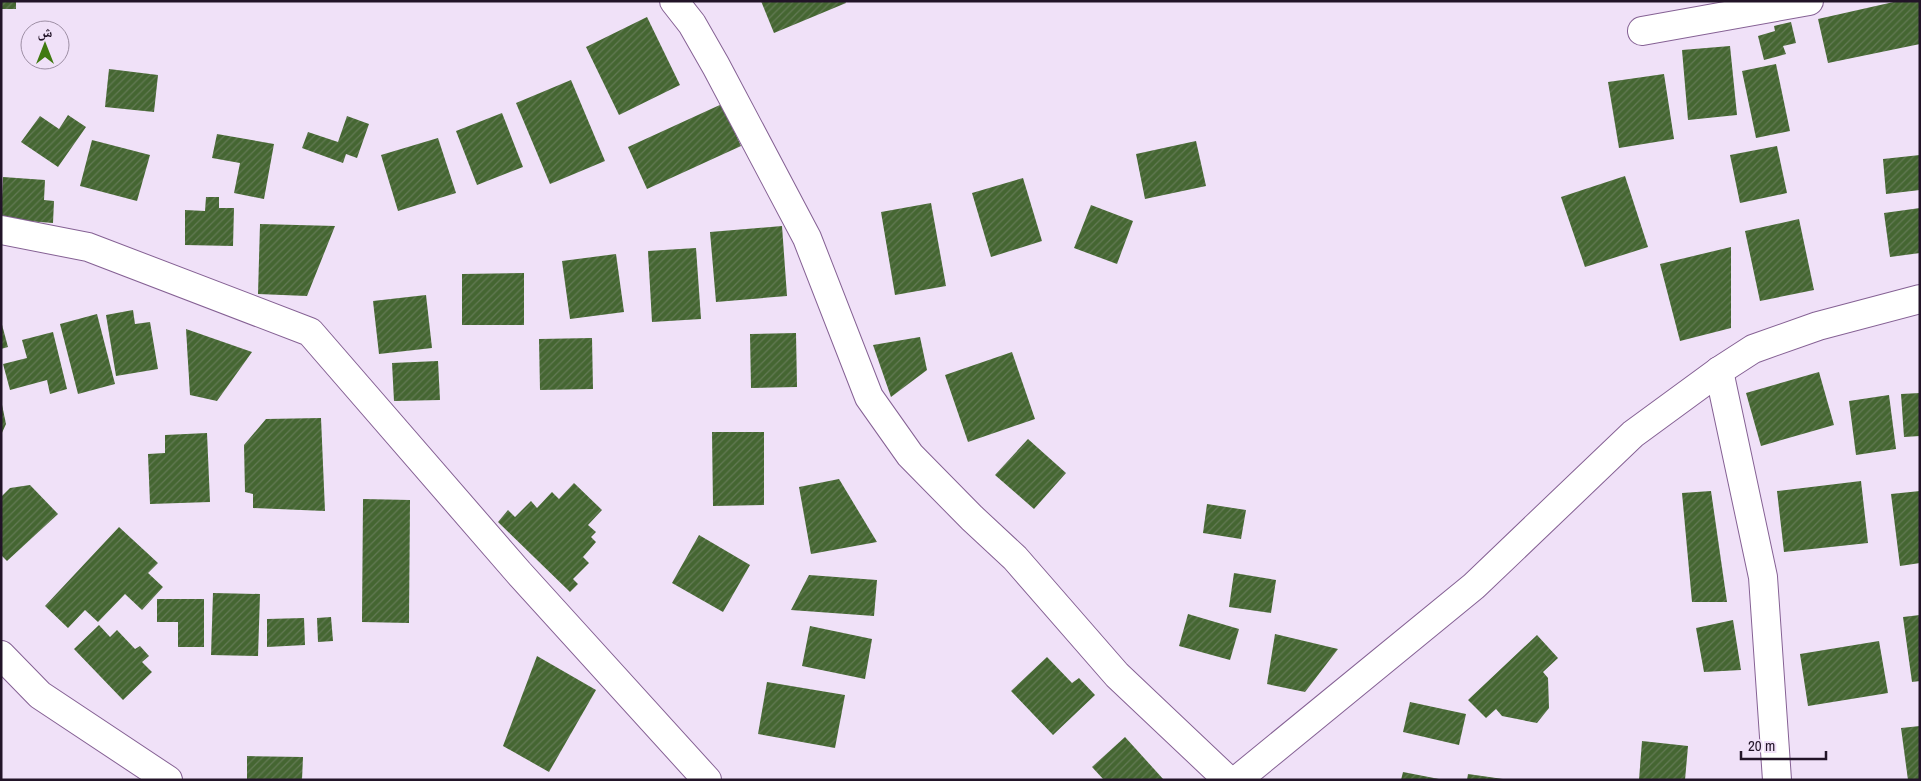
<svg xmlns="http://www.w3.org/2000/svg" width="1921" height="781" viewBox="0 0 1921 781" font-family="'Archivo Narrow','Noto Naskh Arabic',sans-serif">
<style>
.building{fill:url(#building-hatch)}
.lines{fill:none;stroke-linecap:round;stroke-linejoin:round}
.minor-casing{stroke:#856194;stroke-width:30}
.minor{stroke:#fff;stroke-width:28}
</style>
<defs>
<pattern id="building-hatch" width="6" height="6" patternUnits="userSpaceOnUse" patternTransform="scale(1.25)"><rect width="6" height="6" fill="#456632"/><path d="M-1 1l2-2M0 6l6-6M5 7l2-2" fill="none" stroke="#637a55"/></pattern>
</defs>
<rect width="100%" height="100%" fill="#f0e1f8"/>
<g class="building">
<rect x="1" y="1" width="15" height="8"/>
<path d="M 761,1 L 845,1 L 846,3 L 774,33 Z"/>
<path d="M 1898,1 L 1920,1 L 1920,44 L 1828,63 L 1818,19 Z"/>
<path d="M 647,17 L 680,85 L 619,115 L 586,47 Z"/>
<path d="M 1791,22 L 1796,43 L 1783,46 L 1786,54 L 1764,60 L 1758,36 L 1775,31 L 1774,26 Z"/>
<path d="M 1730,46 L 1737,115 L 1688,120 L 1682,50 Z"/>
<path d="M 1776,64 L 1790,131 L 1756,138 L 1742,71 Z"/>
<path d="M 109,69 L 158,75 L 154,112 L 105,107 Z"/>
<path d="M 1664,74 L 1674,139 L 1619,148 L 1608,82 Z"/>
<path d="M 571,80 L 605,161 L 550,184 L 516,103 Z"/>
<path d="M 722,104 L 741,146 L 647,189 L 628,147 Z"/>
<path d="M 502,113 L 523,167 L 477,185 L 456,131 Z"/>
<path d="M 68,115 L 86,127 L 58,167 L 21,142 L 40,116 L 59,129 Z"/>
<path d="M 347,116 L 369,124 L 357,158 L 346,154 L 343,163 L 302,148 L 308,132 L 338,142 Z"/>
<path d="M 217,134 L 274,144 L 264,199 L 234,193 L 240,163 L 212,158 Z"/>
<path d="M 438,138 L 456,193 L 398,211 L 381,155 Z"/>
<path d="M 92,140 L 150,155 L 137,201 L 80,186 Z"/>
<path d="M 1196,141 L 1206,186 L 1145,199 L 1136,154 Z"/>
<path d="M 1777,146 L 1787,193 L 1740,203 L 1730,155 Z"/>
<path d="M 1920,155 L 1920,190 L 1886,194 L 1883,159 Z"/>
<path d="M 1625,176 L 1648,247 L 1585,267 L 1561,197 Z"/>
<path d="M 3,177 L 45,180 L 44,200 L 54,201 L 53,223 L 1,219 Z"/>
<path d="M 1023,178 L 1042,241 L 991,257 L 972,193 Z"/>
<path d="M 206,197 L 219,197 L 219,208 L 234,208 L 233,246 L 185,245 L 185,210 L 205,211 Z"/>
<path d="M 931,203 L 946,286 L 895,295 L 881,212 Z"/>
<path d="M 1091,205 L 1133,221 L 1117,264 L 1074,248 Z"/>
<path d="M 1920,208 L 1920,253 L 1890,257 L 1884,213 Z"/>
<path d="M 1799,219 L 1814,290 L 1760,301 L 1745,231 Z"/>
<path d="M 260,224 L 335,226 L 307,296 L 258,294 Z"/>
<path d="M 782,226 L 787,296 L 716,302 L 710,232 Z"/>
<path d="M 1731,247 L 1731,328 L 1680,341 L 1660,264 Z"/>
<path d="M 696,248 L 701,319 L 652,322 L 648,251 Z"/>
<path d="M 616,254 L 624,312 L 570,319 L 562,261 Z"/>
<path d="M 524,273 L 524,325 L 462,325 L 462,274 Z"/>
<path d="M 426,295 L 432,348 L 379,354 L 373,301 Z"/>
<path d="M 133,310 L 135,324 L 150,322 L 158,369 L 116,376 L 106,315 Z"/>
<path d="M 97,314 L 115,384 L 78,394 L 60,324 Z"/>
<path d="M 1,321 L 8,347 L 1,349 Z"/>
<path d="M 186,329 L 252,352 L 217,401 L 190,395 Z"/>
<path d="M 53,332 L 67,389 L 50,394 L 47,380 L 10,390 L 3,364 L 27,358 L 22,340 Z"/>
<path d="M 796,333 L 797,387 L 751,388 L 750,334 Z"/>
<path d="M 920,337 L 927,370 L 891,397 L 873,345 Z"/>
<path d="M 592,338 L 593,389 L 540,390 L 539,339 Z"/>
<path d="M 1012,352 L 1035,419 L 968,442 L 945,375 Z"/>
<path d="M 438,361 L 440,400 L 394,401 L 392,363 Z"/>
<path d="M 1819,372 L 1834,425 L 1761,446 L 1746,393 Z"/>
<path d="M 1920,393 L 1920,436 L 1904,437 L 1901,394 Z"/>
<path d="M 1889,395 L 1896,449 L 1856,455 L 1849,401 Z"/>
<path d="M 1,400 L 6,424 L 1,435 Z"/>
<path d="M 321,418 L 325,511 L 253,508 L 253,494 L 245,492 L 244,445 L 266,419 Z"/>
<path d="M 712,432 L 764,432 L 764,505 L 713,506 Z"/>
<path d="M 207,433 L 210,502 L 150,504 L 148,454 L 165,453 L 165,435 Z"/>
<path d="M 1028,439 L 1066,473 L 1034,509 L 995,475 Z"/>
<path d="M 839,479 L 877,542 L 811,554 L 799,487 Z"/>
<path d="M 1861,481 L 1868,543 L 1784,552 L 1777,491 Z"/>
<path d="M 574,483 L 602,510 L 588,525 L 596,532 L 591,537 L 596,542 L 583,557 L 589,563 L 573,579 L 578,584 L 570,592 L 498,522 L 508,510 L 515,517 L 531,501 L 537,508 L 552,492 L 559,499 Z"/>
<path d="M 30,485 L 58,514 L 7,561 L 1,555 L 1,497 L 10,488 Z"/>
<path d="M 1711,491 L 1727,602 L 1692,602 L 1682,493 Z"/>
<path d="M 1920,491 L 1920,563 L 1900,566 L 1891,494 Z"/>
<path d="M 363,499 L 410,500 L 409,623 L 362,622 Z"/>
<path d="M 1207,504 L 1246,510 L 1241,539 L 1203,533 Z"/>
<path d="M 119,527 L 158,563 L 148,573 L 163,587 L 142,610 L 125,594 L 98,622 L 85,610 L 68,628 L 45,606 Z"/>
<path d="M 699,535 L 750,565 L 723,612 L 672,583 Z"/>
<path d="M 1234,573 L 1276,580 L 1271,613 L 1229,607 Z"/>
<path d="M 809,575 L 877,580 L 874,616 L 791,610 Z"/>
<path d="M 213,593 L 260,594 L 258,656 L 211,655 Z"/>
<path d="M 157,599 L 204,599 L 204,647 L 178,647 L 178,622 L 157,622 Z"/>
<path d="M 1188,614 L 1239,629 L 1230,660 L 1179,646 Z"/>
<path d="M 1920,615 L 1920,681 L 1912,682 L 1903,617 Z"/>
<path d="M 331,617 L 333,641 L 318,642 L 317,618 Z"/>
<path d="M 304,618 L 305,645 L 267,647 L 267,619 Z"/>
<path d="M 1733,620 L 1741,670 L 1704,672 L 1696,628 Z"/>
<path d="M 99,625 L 110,637 L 117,630 L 135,649 L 140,646 L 149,656 L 142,662 L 152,672 L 123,700 L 74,649 Z"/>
<path d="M 810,626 L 872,639 L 865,679 L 802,666 Z"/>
<path d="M 1275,634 L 1338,649 L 1305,692 L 1267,684 Z"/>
<path d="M 1537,635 L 1558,658 L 1543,672 L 1548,678 L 1549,708 L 1537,723 L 1502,716 L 1496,709 L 1486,718 L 1468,700 Z"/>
<path d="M 1879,641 L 1888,693 L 1808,706 L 1800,654 Z"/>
<path d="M 537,656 L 596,690 L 549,772 L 503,746 Z"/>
<path d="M 1047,657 L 1072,683 L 1079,678 L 1095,695 L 1053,735 L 1011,691 Z"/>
<path d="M 767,682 L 845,695 L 835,748 L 758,734 Z"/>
<path d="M 1410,702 L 1466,714 L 1459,745 L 1403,732 Z"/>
<path d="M 1920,726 L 1920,780 L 1908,780 L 1901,728 Z"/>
<path d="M 1125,737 L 1164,780 L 1104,780 L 1092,767 Z"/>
<path d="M 1642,741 L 1688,746 L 1685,780 L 1639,780 Z"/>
<path d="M 247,756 L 303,757 L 302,780 L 247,780 Z"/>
<path d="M 1403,772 L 1439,779 L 1439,780 L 1401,780 Z"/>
<path d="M 1468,774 L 1503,779 L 1503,780 L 1467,780 Z"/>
</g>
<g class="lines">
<g class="minor-casing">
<g id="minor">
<path d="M 674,1 L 692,24 L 716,66 L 807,238 L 869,397 L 910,455 L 972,518 L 1015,558 L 1117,675 L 1228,780"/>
<path d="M 1642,31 L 1809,1"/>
<path d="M 1,230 L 88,247 L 310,332 L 519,573 L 707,780"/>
<path d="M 1719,371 L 1763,577 L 1777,780"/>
<path d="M 1,655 L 40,695 L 168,780"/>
<path d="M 1237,780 L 1474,586 L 1633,434 L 1719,371 L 1753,349 L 1818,326 L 1920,299"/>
</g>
</g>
<use href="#minor" class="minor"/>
</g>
<rect width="1921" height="781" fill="none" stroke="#221428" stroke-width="5"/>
<g transform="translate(45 45)"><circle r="24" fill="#f0e1f8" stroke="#9e8fa5"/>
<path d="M0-4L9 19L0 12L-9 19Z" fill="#3f7910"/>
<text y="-8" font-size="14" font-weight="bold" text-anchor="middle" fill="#221428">ش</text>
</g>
<path d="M1741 751v8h85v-8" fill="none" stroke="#221428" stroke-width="2.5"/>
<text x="1748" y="751" font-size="15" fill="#221428" stroke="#f0e1f8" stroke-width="4" paint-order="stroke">20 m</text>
</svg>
